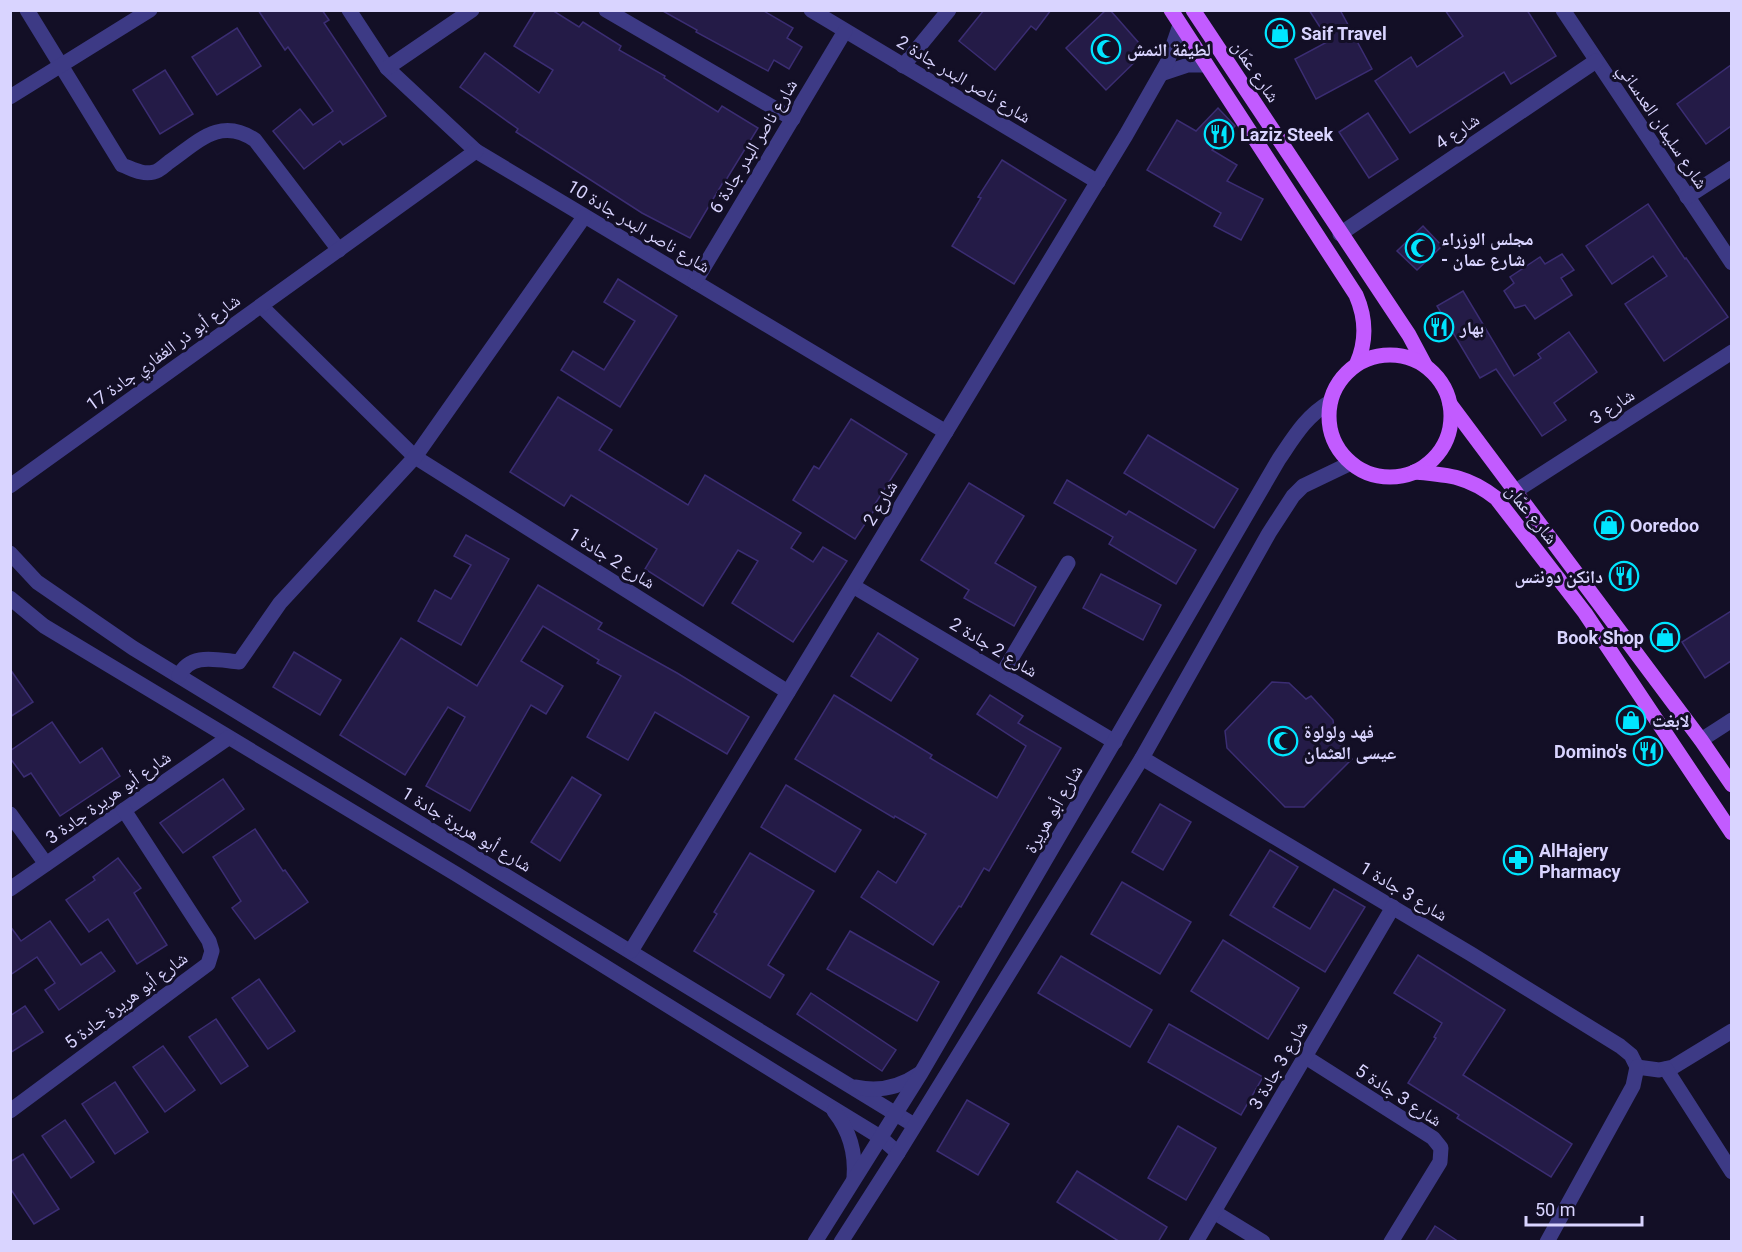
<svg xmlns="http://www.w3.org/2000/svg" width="1742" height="1252" viewBox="0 0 1742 1252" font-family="Roboto,'Noto Naskh Arabic',sans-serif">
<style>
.building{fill:#241b47;stroke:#3b2d73;stroke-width:1.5}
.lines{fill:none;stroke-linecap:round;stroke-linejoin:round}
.minor{stroke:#3d3a85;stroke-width:15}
.major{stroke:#c25bff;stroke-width:15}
.labels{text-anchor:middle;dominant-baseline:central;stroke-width:6;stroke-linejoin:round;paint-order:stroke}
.poi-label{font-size:18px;font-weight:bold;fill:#d9d4ff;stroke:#130f26;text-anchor:start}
.street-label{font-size:18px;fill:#d9d4ff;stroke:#130f26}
</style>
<rect width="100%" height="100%" fill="#130f26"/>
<g class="building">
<path d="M 258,10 L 322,10 L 329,20 L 324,23 L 386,116 L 343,145 L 340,141 L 304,169 L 273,131 L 300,109 L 313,125 L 333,111 L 288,47 L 285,50 Z"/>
<path d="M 536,10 L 552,10 L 579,27 L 583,22 L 621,46 L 619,50 L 665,76 L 664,78 L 718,112 L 722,106 L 758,128 L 726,180 L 725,179 L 690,238 L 642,213 L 516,132 L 518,129 L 460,87 L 485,53 L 539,93 L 553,70 L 514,46 Z"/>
<path d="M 661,10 L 762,10 L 793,28 L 787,38 L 802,47 L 789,69 L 774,60 L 768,71 L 696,32 L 697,30 Z"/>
<path d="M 984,10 L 1051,10 L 1036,30 L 1031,26 L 995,70 L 959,41 Z"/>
<path d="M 1106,10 L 1110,10 L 1146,51 L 1106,90 L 1066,48 Z"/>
<path d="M 1309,10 L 1340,10 L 1372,69 L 1316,99 L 1295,59 L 1329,41 Z"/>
<path d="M 1445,10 L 1527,10 L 1556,56 L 1511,84 L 1504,72 L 1410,133 L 1375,81 L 1411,57 L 1417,67 L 1463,36 Z"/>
<path d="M 237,28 L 261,66 L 217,95 L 192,57 Z"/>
<path d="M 1731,65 L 1731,126 L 1706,144 L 1677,104 Z"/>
<path d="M 165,70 L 193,114 L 160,134 L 133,90 Z"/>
<path d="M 1218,108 L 1235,126 L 1212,150 L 1237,165 L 1227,181 L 1263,199 L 1241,240 L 1214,226 L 1221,213 L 1147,170 L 1177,120 L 1196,131 Z"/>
<path d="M 1368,113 L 1398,159 L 1369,178 L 1339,132 Z"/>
<path d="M 1002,160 L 1066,200 L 1014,284 L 952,246 L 981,198 L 978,197 Z"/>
<path d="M 1648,204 L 1685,259 L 1686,258 L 1728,317 L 1664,361 L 1625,304 L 1667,276 L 1653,256 L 1612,284 L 1586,246 Z"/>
<path d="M 1423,226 L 1442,246 L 1417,270 L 1397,251 Z"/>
<path d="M 1562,254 L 1574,270 L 1561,278 L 1572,295 L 1535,319 L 1525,305 L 1515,308 L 1504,291 L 1514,283 L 1510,277 L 1540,257 L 1545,264 Z"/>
<path d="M 618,279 L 677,316 L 620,407 L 561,370 L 573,351 L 604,370 L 635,321 L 604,302 Z"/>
<path d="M 1463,291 L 1514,376 L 1541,358 L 1538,354 L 1569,332 L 1597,372 L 1554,403 L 1566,420 L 1542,436 L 1496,369 L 1480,378 L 1437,306 Z"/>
<path d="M 558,397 L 612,430 L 599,450 L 688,505 L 705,475 L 801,533 L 791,548 L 813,562 L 823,547 L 847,561 L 793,642 L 732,603 L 758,561 L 738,550 L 703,606 L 645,569 L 657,549 L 571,495 L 564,506 L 510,472 Z"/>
<path d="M 851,419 L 907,454 L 875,504 L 877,506 L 855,539 L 793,500 L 814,466 L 819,469 Z"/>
<path d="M 1148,435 L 1238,489 L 1214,528 L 1124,473 Z"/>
<path d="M 1067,480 L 1126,515 L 1129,511 L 1196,550 L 1176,584 L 1109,544 L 1113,537 L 1054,503 Z"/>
<path d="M 969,483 L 1024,516 L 995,563 L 1036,587 L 1014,626 L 964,598 L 969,590 L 921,560 Z"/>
<path d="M 466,535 L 509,559 L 461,645 L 418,621 L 435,590 L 451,599 L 471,565 L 454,556 Z"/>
<path d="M 1101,574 L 1161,605 L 1143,640 L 1083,608 Z"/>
<path d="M 538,585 L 602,623 L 598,629 L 677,673 L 749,717 L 727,754 L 655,712 L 628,760 L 587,737 L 621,676 L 597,663 L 599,660 L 543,626 L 521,661 L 563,686 L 546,714 L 531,705 L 470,811 L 426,786 L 465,717 L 448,707 L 405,775 L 340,735 L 401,638 L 477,686 Z"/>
<path d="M 1731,611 L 1731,661 L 1705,678 L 1682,642 Z"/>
<path d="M 878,633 L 918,659 L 891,701 L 851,676 Z"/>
<path d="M 294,652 L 341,680 L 320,715 L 273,687 Z"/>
<path d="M 10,669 L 33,702 L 10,717 Z"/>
<path d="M 1272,682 L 1289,683 L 1306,699 L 1311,696 L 1333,720 L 1335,736 L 1345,745 L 1341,749 L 1352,759 L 1304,807 L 1285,807 L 1227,748 L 1225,731 Z"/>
<path d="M 834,695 L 932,755 L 930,758 L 997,798 L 1026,746 L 977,714 L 990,695 L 1023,716 L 1018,723 L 1061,748 L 989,871 L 984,868 L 961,907 L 959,906 L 933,945 L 861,897 L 878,871 L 896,883 L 926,834 L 895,816 L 894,818 L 795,759 Z"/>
<path d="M 52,722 L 80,763 L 102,748 L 120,776 L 60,816 L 31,773 L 24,777 L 10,758 L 10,751 Z"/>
<path d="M 572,777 L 601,795 L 560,861 L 531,842 Z"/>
<path d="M 223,779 L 244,809 L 183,853 L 160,823 Z"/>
<path d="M 786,785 L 861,830 L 835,872 L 761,827 Z"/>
<path d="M 1160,804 L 1191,822 L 1163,870 L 1132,852 Z"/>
<path d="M 255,829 L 283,871 L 285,870 L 308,902 L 255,939 L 232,908 L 241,901 L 213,857 Z"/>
<path d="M 1270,850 L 1298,867 L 1273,907 L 1310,929 L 1334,889 L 1365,907 L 1325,972 L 1230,915 Z"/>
<path d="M 750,853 L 814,891 L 768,965 L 784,975 L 770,998 L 694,951 L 717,914 L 714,912 Z"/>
<path d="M 118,858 L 141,888 L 134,893 L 167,945 L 137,964 L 108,919 L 89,932 L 66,900 L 95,880 L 93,877 Z"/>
<path d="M 1122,882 L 1191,922 L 1160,974 L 1091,934 Z"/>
<path d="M 50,921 L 81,965 L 101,952 L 115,971 L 59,1010 L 45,990 L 55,983 L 37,957 L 10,975 L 10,926 L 21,941 Z"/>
<path d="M 850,931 L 939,982 L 917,1021 L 827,969 Z"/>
<path d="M 1223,940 L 1299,988 L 1268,1039 L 1191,991 Z"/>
<path d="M 1418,955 L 1505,1010 L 1463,1075 L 1572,1144 L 1551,1177 L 1457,1118 L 1459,1115 L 1408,1083 L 1436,1038 L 1434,1037 L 1442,1023 L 1394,993 Z"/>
<path d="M 1061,956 L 1152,1010 L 1130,1047 L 1038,993 Z"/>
<path d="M 259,979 L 295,1031 L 268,1049 L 232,998 Z"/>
<path d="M 811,993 L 896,1050 L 882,1071 L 797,1014 Z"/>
<path d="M 25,1006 L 43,1032 L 10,1053 L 10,1016 Z"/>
<path d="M 216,1019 L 248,1066 L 221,1084 L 189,1037 Z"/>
<path d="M 1169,1024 L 1263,1077 L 1241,1115 L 1148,1062 Z"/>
<path d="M 163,1046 L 195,1090 L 165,1112 L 133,1067 Z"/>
<path d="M 115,1082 L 148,1132 L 115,1154 L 82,1104 Z"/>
<path d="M 967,1100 L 1009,1124 L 978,1175 L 937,1151 Z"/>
<path d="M 65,1120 L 94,1162 L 71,1178 L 42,1136 Z"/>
<path d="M 1178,1126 L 1216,1148 L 1186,1200 L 1148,1178 Z"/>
<path d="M 23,1154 L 59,1209 L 34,1224 L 10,1188 L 10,1162 Z"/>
<path d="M 1077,1171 L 1167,1227 L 1158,1242 L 1120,1242 L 1057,1202 Z"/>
<path d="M 1435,1226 L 1459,1242 L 1425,1242 Z"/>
</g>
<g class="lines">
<g class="minor">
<path d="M 27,10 L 122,165 C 133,169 142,175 154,172 C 159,171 164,166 169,162 C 198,142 220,116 255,140 L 339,250"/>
<path d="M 349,10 L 387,68 L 476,151 L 946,432"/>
<path d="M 606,10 L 793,119"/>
<path d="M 811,10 L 1098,182"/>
<path d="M 1563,10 L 1732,263"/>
<path d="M 903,66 L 949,10"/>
<path d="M 387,68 L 472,10"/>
<path d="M 1161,74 L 1188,65 L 1206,65"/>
<path d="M 10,97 L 150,10"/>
<path d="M 1687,197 L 1732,168"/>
<path d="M 1340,234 L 1596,61"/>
<path d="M 695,282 L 845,31"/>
<path d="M 261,306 L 415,457 L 788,692"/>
<path d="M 10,486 L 476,151"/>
<path d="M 1514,492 L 1732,352"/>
<path d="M 10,553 L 37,582 L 133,648 L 914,1125"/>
<path d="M 853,586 L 1115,742"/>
<path d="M 10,598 L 44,626 L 456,874 L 828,1105 L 880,1137 L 898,1153"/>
<path d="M 1002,674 L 1068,563"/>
<path d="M 179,676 C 190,652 217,660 239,662 L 280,603 L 415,457 L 584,217"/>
<path d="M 1701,740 L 1732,720"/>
<path d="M 1142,758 L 1471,954 L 1620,1046 L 1631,1055 L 1637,1067"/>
<path d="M 10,814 L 46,864"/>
<path d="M 10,889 L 228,738"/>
<path d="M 631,951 L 1126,135 L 1167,63 L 1180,25"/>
<path d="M 1304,1056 L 1433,1138 L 1441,1148 L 1440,1162 L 1391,1242"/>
<path d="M 1637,1067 L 1659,1070 L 1673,1067 L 1732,1031"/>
<path d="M 1666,1069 L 1732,1172"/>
<path d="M 856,1087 C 878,1092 900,1087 919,1074"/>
<path d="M 10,1111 L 208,964 L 212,951 L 209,941 L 124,810"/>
<path d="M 834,1111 C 850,1131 856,1153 854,1178"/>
<path d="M 1214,1212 L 1263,1242"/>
<path d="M 815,1242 L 921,1073 L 1279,459 C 1294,437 1306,416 1330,402"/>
<path d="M 841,1242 L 898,1153 L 1142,758 L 1269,533 L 1293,496 L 1303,486 L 1351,463"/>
<path d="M 1196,1242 L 1393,907"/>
<path d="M 1547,1242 L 1633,1086 L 1637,1067"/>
</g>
<g class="major">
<path d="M 1171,10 L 1356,295 C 1366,318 1367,340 1357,363"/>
<path d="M 1193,10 L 1409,335 L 1425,365"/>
<circle cx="1390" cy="416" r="61"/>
<path d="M 1450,404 L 1701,740 L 1732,785"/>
<path d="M 1414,472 C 1449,475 1468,476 1496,498 L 1585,613 L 1732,833"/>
</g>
</g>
<defs>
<g id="shop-ring" transform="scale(1.5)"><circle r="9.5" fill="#130f26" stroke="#00e5ff" stroke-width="1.5"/><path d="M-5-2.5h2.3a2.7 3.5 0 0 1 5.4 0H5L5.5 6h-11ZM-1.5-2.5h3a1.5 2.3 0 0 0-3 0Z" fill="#00e5ff"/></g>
<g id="mosque-ring" transform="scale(1.5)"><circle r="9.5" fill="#130f26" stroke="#00e5ff" stroke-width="1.5"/><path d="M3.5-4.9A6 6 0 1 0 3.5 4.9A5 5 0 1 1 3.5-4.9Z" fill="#00e5ff"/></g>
<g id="restaurant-ring" transform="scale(1.5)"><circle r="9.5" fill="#130f26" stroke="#00e5ff" stroke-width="1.5"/><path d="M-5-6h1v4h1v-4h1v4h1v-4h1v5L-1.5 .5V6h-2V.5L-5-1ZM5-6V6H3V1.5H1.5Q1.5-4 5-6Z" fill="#00e5ff"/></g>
<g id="pharmacy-ring" transform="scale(1.5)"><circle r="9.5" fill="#130f26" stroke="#00e5ff" stroke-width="1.5"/><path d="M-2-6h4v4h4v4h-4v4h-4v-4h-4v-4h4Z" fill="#00e5ff"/></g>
</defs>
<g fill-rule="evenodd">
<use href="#shop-ring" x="1280" y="33"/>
<use href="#mosque-ring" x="1106" y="49"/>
<use href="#restaurant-ring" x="1219" y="134"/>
<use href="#mosque-ring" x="1420" y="248"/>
<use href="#restaurant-ring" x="1439" y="327"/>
<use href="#shop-ring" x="1609" y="525"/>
<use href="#restaurant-ring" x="1624" y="576"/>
<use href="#shop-ring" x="1665" y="637"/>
<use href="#shop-ring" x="1631" y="720"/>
<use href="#mosque-ring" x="1283" y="741"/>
<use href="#restaurant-ring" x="1648" y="751"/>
<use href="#pharmacy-ring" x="1518" y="860"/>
</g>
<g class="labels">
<g class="poi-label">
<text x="1301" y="33">Saif Travel</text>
<text x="1127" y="49">لطيفة النمش</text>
<text x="1240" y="134">Laziz Steek</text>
<text x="1441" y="238">مجلس الوزراء<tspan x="1441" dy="21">- شارع عمان</tspan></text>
<text x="1460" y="327">بهار</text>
<text x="1630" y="525">Ooredoo</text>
<text x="1603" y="576" text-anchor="end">دانكن دونتس</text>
<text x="1644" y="637" text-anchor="end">Book Shop</text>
<text x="1652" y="720">لابغت</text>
<text x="1304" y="731">فهد ولولوة<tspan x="1304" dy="21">عيسى العثمان</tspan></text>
<text x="1627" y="751" text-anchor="end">Domino's</text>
<text x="1539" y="850">AlHajery<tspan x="1539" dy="21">Pharmacy</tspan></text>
</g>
<g class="street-label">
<text transform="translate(1256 71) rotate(56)">شارع عمّان</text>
<text transform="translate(964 79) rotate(31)">شارع ناصر البدر جادة 2</text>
<text transform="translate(1663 126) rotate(56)">شارع سليمان العدساني</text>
<text transform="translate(1457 131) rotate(-34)">شارع 4</text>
<text transform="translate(753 146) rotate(-59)">شارع ناصر البدر جادة 6</text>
<text transform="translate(639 226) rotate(31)">شارع ناصر البدر جادة 10</text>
<text transform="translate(163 352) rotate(-36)">شارع أبو ذر الغفاري جادة 17</text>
<text transform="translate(1612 406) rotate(-33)">شارع 3</text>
<text transform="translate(880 503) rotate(-59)">شارع 2</text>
<text transform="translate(1532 514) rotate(51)">شارع عمّان</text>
<text transform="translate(612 558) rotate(32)">شارع 2 جادة 1</text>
<text transform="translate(994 647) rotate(31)">شارع 2 جادة 2</text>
<text transform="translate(108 797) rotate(-35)">شارع أبو هريرة جادة 3</text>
<text transform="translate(1053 809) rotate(-60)">شارع أبو هريرة</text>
<text transform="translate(467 829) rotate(31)">شارع أبو هريرة جادة 1</text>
<text transform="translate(1404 891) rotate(31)">شارع 3 جادة 1</text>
<text transform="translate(126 1000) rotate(-37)">شارع أبو هريرة جادة 5</text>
<text transform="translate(1278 1065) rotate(-60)">شارع 3 جادة 3</text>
<text transform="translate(1399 1095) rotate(33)">شارع 3 جادة 5</text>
</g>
</g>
<rect width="1742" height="1252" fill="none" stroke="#d9d4ff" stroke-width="24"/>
<path d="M1526 1216v9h116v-9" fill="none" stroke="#d9d4ff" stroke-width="3"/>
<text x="1535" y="1216" font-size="18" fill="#d9d4ff" stroke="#130f26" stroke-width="4.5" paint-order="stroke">50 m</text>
</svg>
